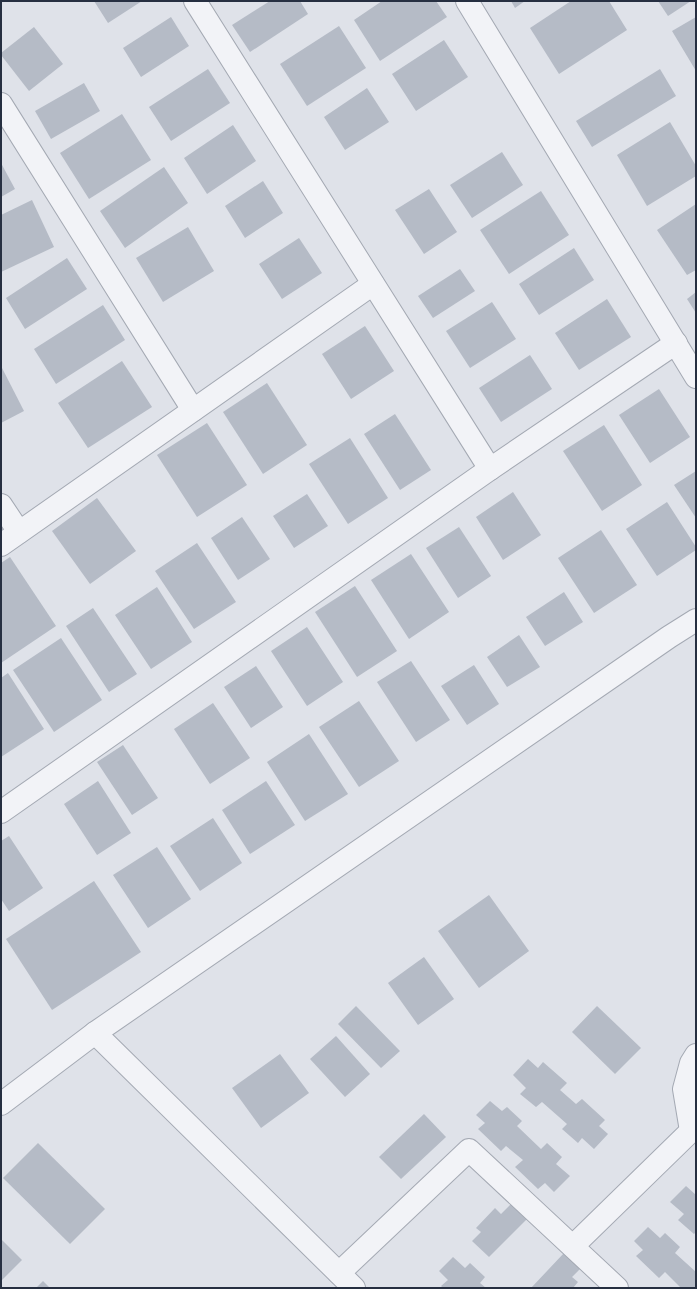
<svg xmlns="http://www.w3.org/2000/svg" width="697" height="1289" viewBox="0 0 697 1289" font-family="Roboto,sans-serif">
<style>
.building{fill:#b5bbc6}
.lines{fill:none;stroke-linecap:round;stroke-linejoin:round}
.minor-casing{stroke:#a4a9b3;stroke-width:24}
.minor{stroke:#f2f3f7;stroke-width:22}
</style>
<rect width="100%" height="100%" fill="#dfe2e9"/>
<g class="building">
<path d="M 94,1 L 142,1 L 108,23 Z"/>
<path d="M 270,1 L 300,1 L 308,14 L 250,52 L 232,25 Z"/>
<path d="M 382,1 L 436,1 L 447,17 L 380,61 L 354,20 Z"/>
<path d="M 511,1 L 525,1 L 515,8 Z"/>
<path d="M 571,1 L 609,1 L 627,30 L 559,74 L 530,28 Z"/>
<path d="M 658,1 L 691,1 L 668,16 Z"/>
<path d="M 171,17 L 189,46 L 141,77 L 123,48 Z"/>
<path d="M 696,17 L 696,71 L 672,31 Z"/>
<path d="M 339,26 L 366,68 L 307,106 L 280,64 Z"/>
<path d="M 34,27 L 63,64 L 29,91 L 1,55 L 1,53 Z"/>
<path d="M 444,40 L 468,77 L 416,111 L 392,74 Z"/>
<path d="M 208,69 L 230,103 L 171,141 L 149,107 Z"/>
<path d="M 660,69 L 676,96 L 592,147 L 576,121 Z"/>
<path d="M 84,83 L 100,111 L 51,139 L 35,111 Z"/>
<path d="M 367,88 L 389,122 L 345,150 L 324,117 Z"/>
<path d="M 122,114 L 151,160 L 89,199 L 60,153 Z"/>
<path d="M 670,122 L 696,166 L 696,176 L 647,206 L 617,155 Z"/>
<path d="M 233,125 L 256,161 L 207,194 L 184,158 Z"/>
<path d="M 502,152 L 523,185 L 472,218 L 450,185 Z"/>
<path d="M 1,163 L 15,189 L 1,197 Z"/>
<path d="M 164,167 L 188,203 L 125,248 L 100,211 Z"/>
<path d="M 263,181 L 283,213 L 245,238 L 225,206 Z"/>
<path d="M 429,189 L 457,232 L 424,254 L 395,210 Z"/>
<path d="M 541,191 L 569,235 L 509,274 L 480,230 Z"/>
<path d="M 32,200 L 54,247 L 1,272 L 1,215 Z"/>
<path d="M 696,204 L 696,270 L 687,275 L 657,230 Z"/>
<path d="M 188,227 L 214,271 L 163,302 L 136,258 Z"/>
<path d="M 299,238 L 322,273 L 282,299 L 259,264 Z"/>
<path d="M 574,248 L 594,280 L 539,315 L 519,284 Z"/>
<path d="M 67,258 L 87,289 L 25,329 L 6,298 Z"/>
<path d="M 460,269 L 475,291 L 433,318 L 418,296 Z"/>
<path d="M 696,292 L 696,313 L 687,299 Z"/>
<path d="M 607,299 L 631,337 L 579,370 L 555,333 Z"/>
<path d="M 492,302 L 516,339 L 470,368 L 446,331 Z"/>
<path d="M 103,305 L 125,340 L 56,384 L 34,349 Z"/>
<path d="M 365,326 L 394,371 L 351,399 L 322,354 Z"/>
<path d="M 530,355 L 552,389 L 501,422 L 479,388 Z"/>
<path d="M 122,361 L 152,407 L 88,448 L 58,403 Z"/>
<path d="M 1,366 L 24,411 L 1,423 Z"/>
<path d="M 267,383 L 307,445 L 263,474 L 223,412 Z"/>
<path d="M 659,389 L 690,437 L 650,463 L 619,415 Z"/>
<path d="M 395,414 L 431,470 L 400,490 L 364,434 Z"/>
<path d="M 207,423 L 247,485 L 197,517 L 157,455 Z"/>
<path d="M 604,425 L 642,485 L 602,511 L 563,451 Z"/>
<path d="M 350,438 L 388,498 L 348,524 L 309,464 Z"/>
<path d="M 696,471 L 696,518 L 674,485 Z"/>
<path d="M 513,492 L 541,535 L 503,560 L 476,517 Z"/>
<path d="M 307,494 L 328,526 L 294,548 L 273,516 Z"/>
<path d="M 97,498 L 136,551 L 90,584 L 52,531 Z"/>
<path d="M 667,502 L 696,547 L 696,550 L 657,576 L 626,529 Z"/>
<path d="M 242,517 L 270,559 L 238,580 L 211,538 Z"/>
<path d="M 459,527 L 491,576 L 458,598 L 426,548 Z"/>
<path d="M 601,530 L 637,585 L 594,613 L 558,558 Z"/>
<path d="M 197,543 L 236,602 L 194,629 L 155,571 Z"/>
<path d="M 411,554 L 449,612 L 409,639 L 371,580 Z"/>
<path d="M 10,557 L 56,626 L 1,663 L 1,563 Z"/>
<path d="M 355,586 L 397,651 L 357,677 L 315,612 Z"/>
<path d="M 157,587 L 192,642 L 151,669 L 115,615 Z"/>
<path d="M 564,592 L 583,622 L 545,646 L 526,617 Z"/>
<path d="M 93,608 L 137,674 L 109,692 L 66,626 Z"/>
<path d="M 307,627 L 343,682 L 307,706 L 271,651 Z"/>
<path d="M 519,635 L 540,667 L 507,687 L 487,657 Z"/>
<path d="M 61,638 L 102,700 L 54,732 L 13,670 Z"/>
<path d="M 411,661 L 450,720 L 416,742 L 377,682 Z"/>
<path d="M 474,665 L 499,704 L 467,725 L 441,686 Z"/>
<path d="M 256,666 L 283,707 L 251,728 L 224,687 Z"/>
<path d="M 8,673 L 44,729 L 1,757 L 1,678 Z"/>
<path d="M 359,701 L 399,761 L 359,787 L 319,727 Z"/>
<path d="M 213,703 L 250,758 L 210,784 L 174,729 Z"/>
<path d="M 309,734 L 348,794 L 305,821 L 267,762 Z"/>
<path d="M 123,745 L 158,798 L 132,815 L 97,762 Z"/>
<path d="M 98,781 L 131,833 L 97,855 L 64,804 Z"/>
<path d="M 266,781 L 295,825 L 250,854 L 222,810 Z"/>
<path d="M 213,818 L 242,863 L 200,891 L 170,846 Z"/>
<path d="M 9,836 L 43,888 L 9,911 L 1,899 L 1,841 Z"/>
<path d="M 157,847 L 191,899 L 148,928 L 113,875 Z"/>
<path d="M 94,881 L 141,952 L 52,1010 L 6,939 Z"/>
<path d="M 489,895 L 529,951 L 479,988 L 438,931 Z"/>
<path d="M 424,957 L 454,999 L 418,1025 L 388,983 Z"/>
<path d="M 356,1006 L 400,1051 L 381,1068 L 338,1024 Z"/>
<path d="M 597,1006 L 641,1048 L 615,1074 L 572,1032 Z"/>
<path d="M 336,1036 L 370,1074 L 345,1097 L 310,1059 Z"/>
<path d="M 280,1054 L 309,1093 L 261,1128 L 232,1088 Z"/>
<path d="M 528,1059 L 538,1068 L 543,1062 L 567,1083 L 560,1090 L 576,1104 L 582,1099 L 605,1120 L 599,1126 L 608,1134 L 594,1149 L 582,1138 L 578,1143 L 562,1129 L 567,1124 L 542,1102 L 536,1107 L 520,1094 L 526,1088 L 513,1075 Z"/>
<path d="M 490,1101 L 502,1111 L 507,1107 L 522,1121 L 517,1126 L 541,1149 L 547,1143 L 562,1157 L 556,1164 L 570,1176 L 554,1192 L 545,1183 L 538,1189 L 515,1167 L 523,1160 L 506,1146 L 501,1151 L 478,1129 L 485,1123 L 476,1115 Z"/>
<path d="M 424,1114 L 446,1137 L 401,1179 L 379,1157 Z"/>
<path d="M 38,1143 L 105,1209 L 70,1244 L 3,1178 Z"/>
<path d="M 686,1186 L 696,1195 L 696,1232 L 694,1234 L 678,1220 L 684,1214 L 670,1202 Z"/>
<path d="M 512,1203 L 528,1218 L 489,1257 L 472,1241 L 481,1232 L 476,1228 L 495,1208 L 501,1214 Z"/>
<path d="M 648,1227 L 660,1238 L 665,1233 L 680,1247 L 675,1253 L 696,1272 L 696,1288 L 681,1288 L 665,1272 L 659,1278 L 636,1256 L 643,1250 L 634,1241 Z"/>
<path d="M 1,1239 L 22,1260 L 1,1281 Z"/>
<path d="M 564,1253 L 581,1268 L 572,1277 L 578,1282 L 573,1288 L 531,1288 Z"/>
<path d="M 453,1257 L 465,1268 L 470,1263 L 485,1277 L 480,1283 L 486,1288 L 443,1288 L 441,1286 L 448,1280 L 439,1271 Z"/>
<path d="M 43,1281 L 50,1288 L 36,1288 Z"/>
</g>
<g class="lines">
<g class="minor-casing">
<g id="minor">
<path d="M 195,1 L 490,469"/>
<path d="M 467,1 L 696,377"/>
<path d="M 1,104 L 193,410"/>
<path d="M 1,505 L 19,532"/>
<path d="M 1,545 L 373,284"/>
<path d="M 1,812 L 490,469 L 676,343"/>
<path d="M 95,1033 L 354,1288"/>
<path d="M 1,1104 L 95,1033 L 669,637 L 696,620"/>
<path d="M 691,1131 L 684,1089 L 691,1063 L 696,1055"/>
<path d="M 573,1246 L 696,1126"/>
<path d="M 339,1273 L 469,1150 L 617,1288"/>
</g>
</g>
<use href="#minor" class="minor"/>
</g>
<rect width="697" height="1289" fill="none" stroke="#262f41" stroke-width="4"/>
</svg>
